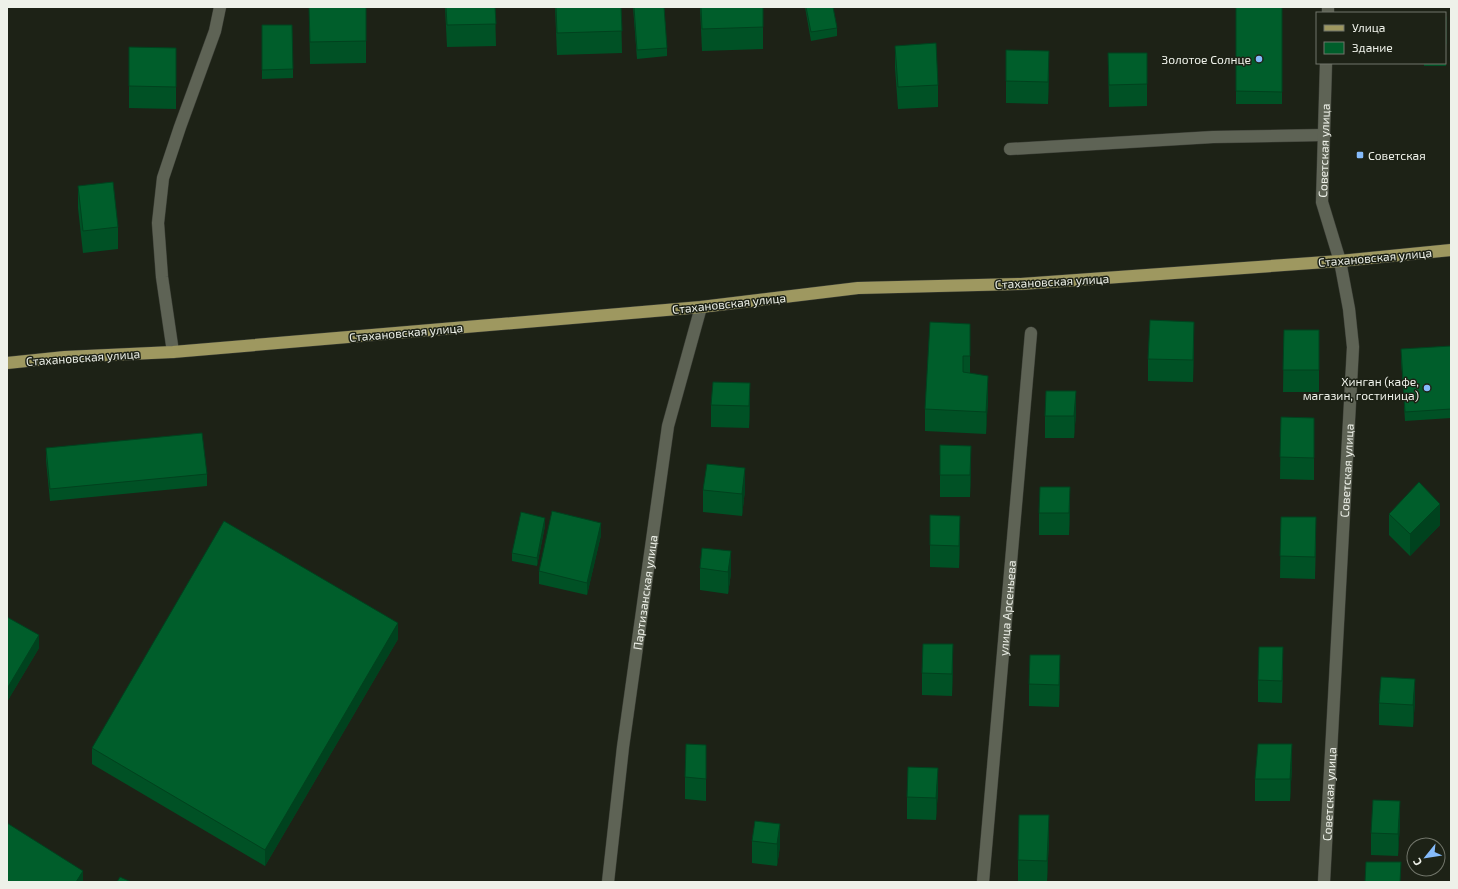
<svg xmlns="http://www.w3.org/2000/svg" width="1458" height="889" viewBox="0 0 1458 889" font-family="'Exo 2',sans-serif">
<style>
.lines{fill:none;stroke-linecap:round;stroke-linejoin:round}
.minor-casing{stroke:#3b3e36;stroke-width:13}
.major-casing{stroke:#3b3e36;stroke-width:13}
.minor{stroke:#5e6355;stroke-width:12}
.major{stroke:#9e9860;stroke-width:12}
.wall{fill:#005125}
.shaded-wall{fill:#00421e}
.building{fill:#005e2b;stroke:#00421e}
.poi-dot{fill:#85bbfb;stroke:#1d2216;stroke-width:1.5}
.labels{text-anchor:middle;dominant-baseline:central;stroke-width:3;stroke-linejoin:round;paint-order:stroke}
.poi-label{font-size:12px;fill:#eef1e9;stroke:#1d2216;text-anchor:end}
.street-label{font-size:12px;fill:#eef1e9;stroke:#1d2216}
</style>
<rect width="100%" height="100%" fill="#1d2216"/>
<g class="lines">
<g class="minor-casing">
<g id="minor">
<path d="M 1328,13 L 1328,7"/>
<path d="M 1010,149 L 1213,137 L 1323,135"/>
<path d="M 173,352 L 162,277 L 158,223 L 163,178 L 180,127 L 215,31 L 220,7"/>
<path id="s1" d="M 608,882 L 623,747 L 668,426 L 701,307"/>
<path id="s2" d="M 983,882 L 1031,333"/>
<path id="s3" d="M 1324,882 L 1353,347 L 1349,309 L 1340,261 L 1322,202 L 1326,63"/>
</g>
</g>
<g class="major-casing">
<path id="major" d="M 7,363 L 65,357 L 173,352 L 701,307 L 858,288 L 1021,284 L 1340,261 L 1451,250"/>
</g>
<use href="#minor" class="minor"/>
<use href="#major" class="major"/>
</g>
<g class="wall">
<path d="M 309,7 L 366,7 L 366,63 L 310,64 Z"/>
<path d="M 445,7 L 495,7 L 496,46 L 447,47 Z"/>
<path d="M 555,7 L 621,7 L 622,53 L 557,55 Z"/>
<path d="M 633,7 L 664,7 L 667,48 L 667,56 L 637,59 Z"/>
<path d="M 700,7 L 763,7 L 763,49 L 702,51 Z"/>
<path d="M 805,7 L 833,7 L 837,28 L 837,36 L 811,41 Z"/>
<rect x="1236" y="7" width="46" height="97"/>
<path d="M 1445,17 L 1446,17 L 1446,66 L 1424,66 L 1424,63 L 1445,63 Z"/>
<path d="M 262,25 L 293,69 L 293,78 L 262,79 Z"/>
<path d="M 895,46 L 938,85 L 938,107 L 898,109 L 895,68 Z"/>
<path d="M 1108,53 L 1147,53 L 1147,106 L 1109,107 Z"/>
<path d="M 176,70 L 176,109 L 129,108 L 129,86 Z"/>
<path d="M 1049,73 L 1048,104 L 1006,103 L 1006,81 Z"/>
<path d="M 78,186 L 118,227 L 118,249 L 83,253 L 78,208 Z"/>
<path d="M 970,324 L 970,373 L 988,398 L 986,434 L 925,431 L 925,409 Z"/>
<path d="M 1284,330 L 1319,330 L 1319,392 L 1283,392 Z"/>
<path d="M 1194,343 L 1193,382 L 1148,381 L 1148,359 Z"/>
<path d="M 1451,346 L 1451,418 L 1405,421 L 1401,358 L 1401,349 Z"/>
<path d="M 711,405 L 750,405 L 749,428 L 711,427 Z"/>
<path d="M 1076,413 L 1074,438 L 1045,438 L 1045,416 Z"/>
<path d="M 1281,417 L 1314,418 L 1314,480 L 1280,479 Z"/>
<path d="M 46,448 L 207,474 L 207,486 L 50,501 L 46,460 Z"/>
<path d="M 971,468 L 970,497 L 940,497 L 940,475 Z"/>
<path d="M 703,490 L 745,490 L 742,516 L 703,512 Z"/>
<path d="M 1070,509 L 1069,535 L 1039,535 L 1039,513 Z"/>
<path d="M 1389,514 L 1440,525 L 1410,556 L 1389,535 Z"/>
<path d="M 1281,517 L 1316,539 L 1315,579 L 1280,578 Z"/>
<path d="M 545,526 L 537,566 L 512,561 L 512,553 Z"/>
<path d="M 601,535 L 587,595 L 539,584 L 539,571 Z"/>
<path d="M 960,538 L 959,568 L 930,567 L 930,545 Z"/>
<path d="M 702,548 L 731,573 L 728,594 L 700,590 L 700,568 Z"/>
<path d="M 7,617 L 39,648 L 8,700 L 7,699 Z"/>
<path d="M 398,639 L 265,866 L 92,764 L 92,748 Z"/>
<path d="M 953,666 L 952,696 L 922,695 L 922,673 Z"/>
<path d="M 1283,669 L 1282,703 L 1258,702 L 1258,680 Z"/>
<path d="M 1060,677 L 1059,707 L 1029,706 L 1029,684 Z"/>
<path d="M 1415,701 L 1413,727 L 1379,725 L 1379,703 Z"/>
<path d="M 1292,766 L 1290,801 L 1255,801 L 1255,779 Z"/>
<path d="M 706,767 L 706,801 L 685,799 L 685,777 Z"/>
<path d="M 938,790 L 936,820 L 907,819 L 907,797 Z"/>
<path d="M 755,821 L 780,846 L 777,866 L 752,863 L 752,841 Z"/>
<path d="M 1400,823 L 1398,856 L 1371,855 L 1371,833 Z"/>
<path d="M 1049,837 L 1047,882 L 1018,882 L 1018,860 Z"/>
</g>
<g class="shaded-wall">
<path d="M 1049,51 L 1049,73 L 1048,104 L 1048,82 Z"/>
<path d="M 1194,322 L 1194,343 L 1193,382 L 1193,360 Z"/>
<path d="M 988,376 L 988,398 L 986,434 L 986,412 Z"/>
<path d="M 750,383 L 750,405 L 749,428 L 749,406 Z"/>
<path d="M 1076,391 L 1076,413 L 1074,438 L 1074,416 Z"/>
<path d="M 971,446 L 971,468 L 970,497 L 970,475 Z"/>
<path d="M 745,468 L 745,490 L 742,516 L 742,494 Z"/>
<path d="M 1070,487 L 1070,509 L 1069,535 L 1069,513 Z"/>
<path d="M 1440,504 L 1440,525 L 1410,556 L 1410,534 Z"/>
<path d="M 960,516 L 960,538 L 959,568 L 959,546 Z"/>
<path d="M 545,518 L 545,526 L 537,566 L 537,558 Z"/>
<path d="M 601,523 L 601,535 L 587,595 L 587,583 Z"/>
<path d="M 731,551 L 731,573 L 728,594 L 728,572 Z"/>
<path d="M 398,623 L 398,639 L 265,866 L 265,850 Z"/>
<path d="M 39,635 L 39,648 L 8,700 L 8,687 Z"/>
<path d="M 953,644 L 953,666 L 952,696 L 952,674 Z"/>
<path d="M 1060,655 L 1060,677 L 1059,707 L 1059,685 Z"/>
<path d="M 1415,679 L 1415,701 L 1413,727 L 1413,705 Z"/>
<path d="M 1292,744 L 1292,766 L 1290,801 L 1290,779 Z"/>
<path d="M 938,768 L 938,790 L 936,820 L 936,798 Z"/>
<path d="M 1400,801 L 1400,823 L 1398,856 L 1398,834 Z"/>
<path d="M 1049,815 L 1049,837 L 1047,882 L 1047,861 Z"/>
<path d="M 780,824 L 780,846 L 777,866 L 777,844 Z"/>
<path d="M 83,871 L 83,882 L 76,882 Z"/>
</g>
<g class="building">
<path d="M 309,7 L 366,7 L 366,41 L 310,42 Z"/>
<path d="M 446,7 L 495,7 L 496,24 L 447,25 Z"/>
<path d="M 556,7 L 621,7 L 622,31 L 557,33 Z"/>
<path d="M 634,7 L 664,7 L 667,48 L 637,50 Z"/>
<path d="M 701,7 L 763,7 L 763,27 L 702,29 Z"/>
<path d="M 806,7 L 833,7 L 837,28 L 811,32 Z"/>
<path d="M 1236,7 L 1282,7 L 1282,92 L 1236,91 Z"/>
<rect x="1445" y="17" width="1" height="27"/>
<path d="M 262,25 L 292,25 L 293,69 L 262,70 Z"/>
<path d="M 936,43 L 938,85 L 898,87 L 895,46 Z"/>
<path d="M 129,47 L 176,48 L 176,87 L 129,86 Z"/>
<path d="M 1006,50 L 1049,51 L 1048,82 L 1006,81 Z"/>
<path d="M 1108,53 L 1147,53 L 1147,84 L 1109,85 Z"/>
<path d="M 113,182 L 118,227 L 83,231 L 78,186 Z"/>
<path d="M 1150,320 L 1194,322 L 1193,360 L 1148,359 Z"/>
<path d="M 930,322 L 970,324 L 970,356 L 963,356 L 963,372 L 988,376 L 986,412 L 925,409 Z"/>
<path d="M 1284,330 L 1319,330 L 1319,370 L 1283,370 Z"/>
<path d="M 1451,346 L 1451,409 L 1405,412 L 1401,349 Z"/>
<path d="M 713,382 L 750,383 L 749,406 L 711,405 Z"/>
<path d="M 1046,391 L 1076,391 L 1074,416 L 1045,416 Z"/>
<path d="M 1281,417 L 1314,418 L 1314,458 L 1280,457 Z"/>
<path d="M 202,433 L 207,474 L 50,489 L 46,448 Z"/>
<path d="M 940,445 L 971,446 L 970,475 L 940,475 Z"/>
<path d="M 707,464 L 745,468 L 742,494 L 703,490 Z"/>
<path d="M 1419,482 L 1440,504 L 1410,534 L 1389,514 Z"/>
<path d="M 1040,487 L 1070,487 L 1069,513 L 1039,513 Z"/>
<path d="M 552,511 L 601,523 L 587,583 L 539,571 Z"/>
<path d="M 521,512 L 545,518 L 537,558 L 512,553 Z"/>
<path d="M 930,515 L 960,516 L 959,546 L 930,545 Z"/>
<path d="M 1281,517 L 1316,517 L 1315,557 L 1280,556 Z"/>
<path d="M 224,521 L 398,623 L 265,850 L 92,748 Z"/>
<path d="M 702,548 L 731,551 L 728,572 L 700,568 Z"/>
<path d="M 7,617 L 39,635 L 8,687 L 7,687 Z"/>
<path d="M 923,644 L 953,644 L 952,674 L 922,673 Z"/>
<path d="M 1259,647 L 1283,647 L 1282,681 L 1258,680 Z"/>
<path d="M 1030,655 L 1060,655 L 1059,685 L 1029,684 Z"/>
<path d="M 1381,677 L 1415,679 L 1413,705 L 1379,703 Z"/>
<path d="M 686,744 L 706,745 L 706,779 L 685,777 Z"/>
<path d="M 1258,744 L 1292,744 L 1290,779 L 1255,779 Z"/>
<path d="M 908,767 L 938,768 L 936,798 L 907,797 Z"/>
<path d="M 1373,800 L 1400,801 L 1398,834 L 1371,833 Z"/>
<path d="M 1019,815 L 1049,815 L 1047,861 L 1018,860 Z"/>
<path d="M 755,821 L 780,824 L 777,844 L 752,841 Z"/>
<path d="M 7,823 L 83,871 L 76,882 L 7,882 Z"/>
<path d="M 1366,862 L 1401,862 L 1400,882 L 1365,882 Z"/>
<path d="M 120,877 L 131,882 L 117,882 Z"/>
</g>
<g class="poi-dot">
<circle cx="1259" cy="59" r="4"/>
<rect x="1356" y="151" width="8" height="8" rx="2"/>
<circle cx="1427" cy="388" r="4"/>
</g>
<g class="labels">
<g class="poi-label">
<text x="1251" y="59">Золотое Солнце</text>
<text x="1368" y="155" text-anchor="start">Советская</text>
<text x="1419" y="381">Хинган (кафе,<tspan x="1419" dy="14">магазин, гостиница)</tspan></text>
</g>
<g class="street-label">
<text stroke="none"><textPath href="#s3" startOffset="736">Советская улица</textPath></text>
<text transform="translate(1375 257) rotate(-5)">Стахановская улица</text>
<text transform="translate(1052 281) rotate(-3)">Стахановская улица</text>
<text transform="translate(729 303) rotate(-6)">Стахановская улица</text>
<text transform="translate(406 332) rotate(-5)">Стахановская улица</text>
<text transform="translate(83 357) rotate(-4)">Стахановская улица</text>
<text stroke="none"><textPath href="#s3" startOffset="412">Советская улица</textPath></text>
<text stroke="none"><textPath href="#s1" startOffset="292">Партизанская улица</textPath></text>
<text stroke="none"><textPath href="#s2" startOffset="275">улица Арсеньева</textPath></text>
<text stroke="none"><textPath href="#s3" startOffset="88">Советская улица</textPath></text>
</g>
</g>
<rect width="1458" height="889" fill="none" stroke="#eef1e9" stroke-width="16"/>
<rect x="1316" y="12" width="130" height="52" fill="#1d2216" stroke="#71756a"/>
<rect x="1324" y="25" width="20" height="6" fill="#9e9860" stroke="#71756a"/>
<text x="1352" y="32" font-size="12" fill="#eef1e9">Улица</text>
<rect x="1324" y="42" width="20" height="12" fill="#005e2b" stroke="#71756a"/>
<text x="1352" y="52" font-size="12" fill="#eef1e9">Здание</text>
<g transform="translate(1426 857) rotate(240)"><circle r="19" fill="#1d2216" stroke="#71756a"/>
<path d="M0-3L7 15L0 10L-7 15Z" fill="#85bbfb"/>
<text y="-6" font-size="11" font-weight="bold" text-anchor="middle" fill="#eef1e9">С</text>
</g>
</svg>
